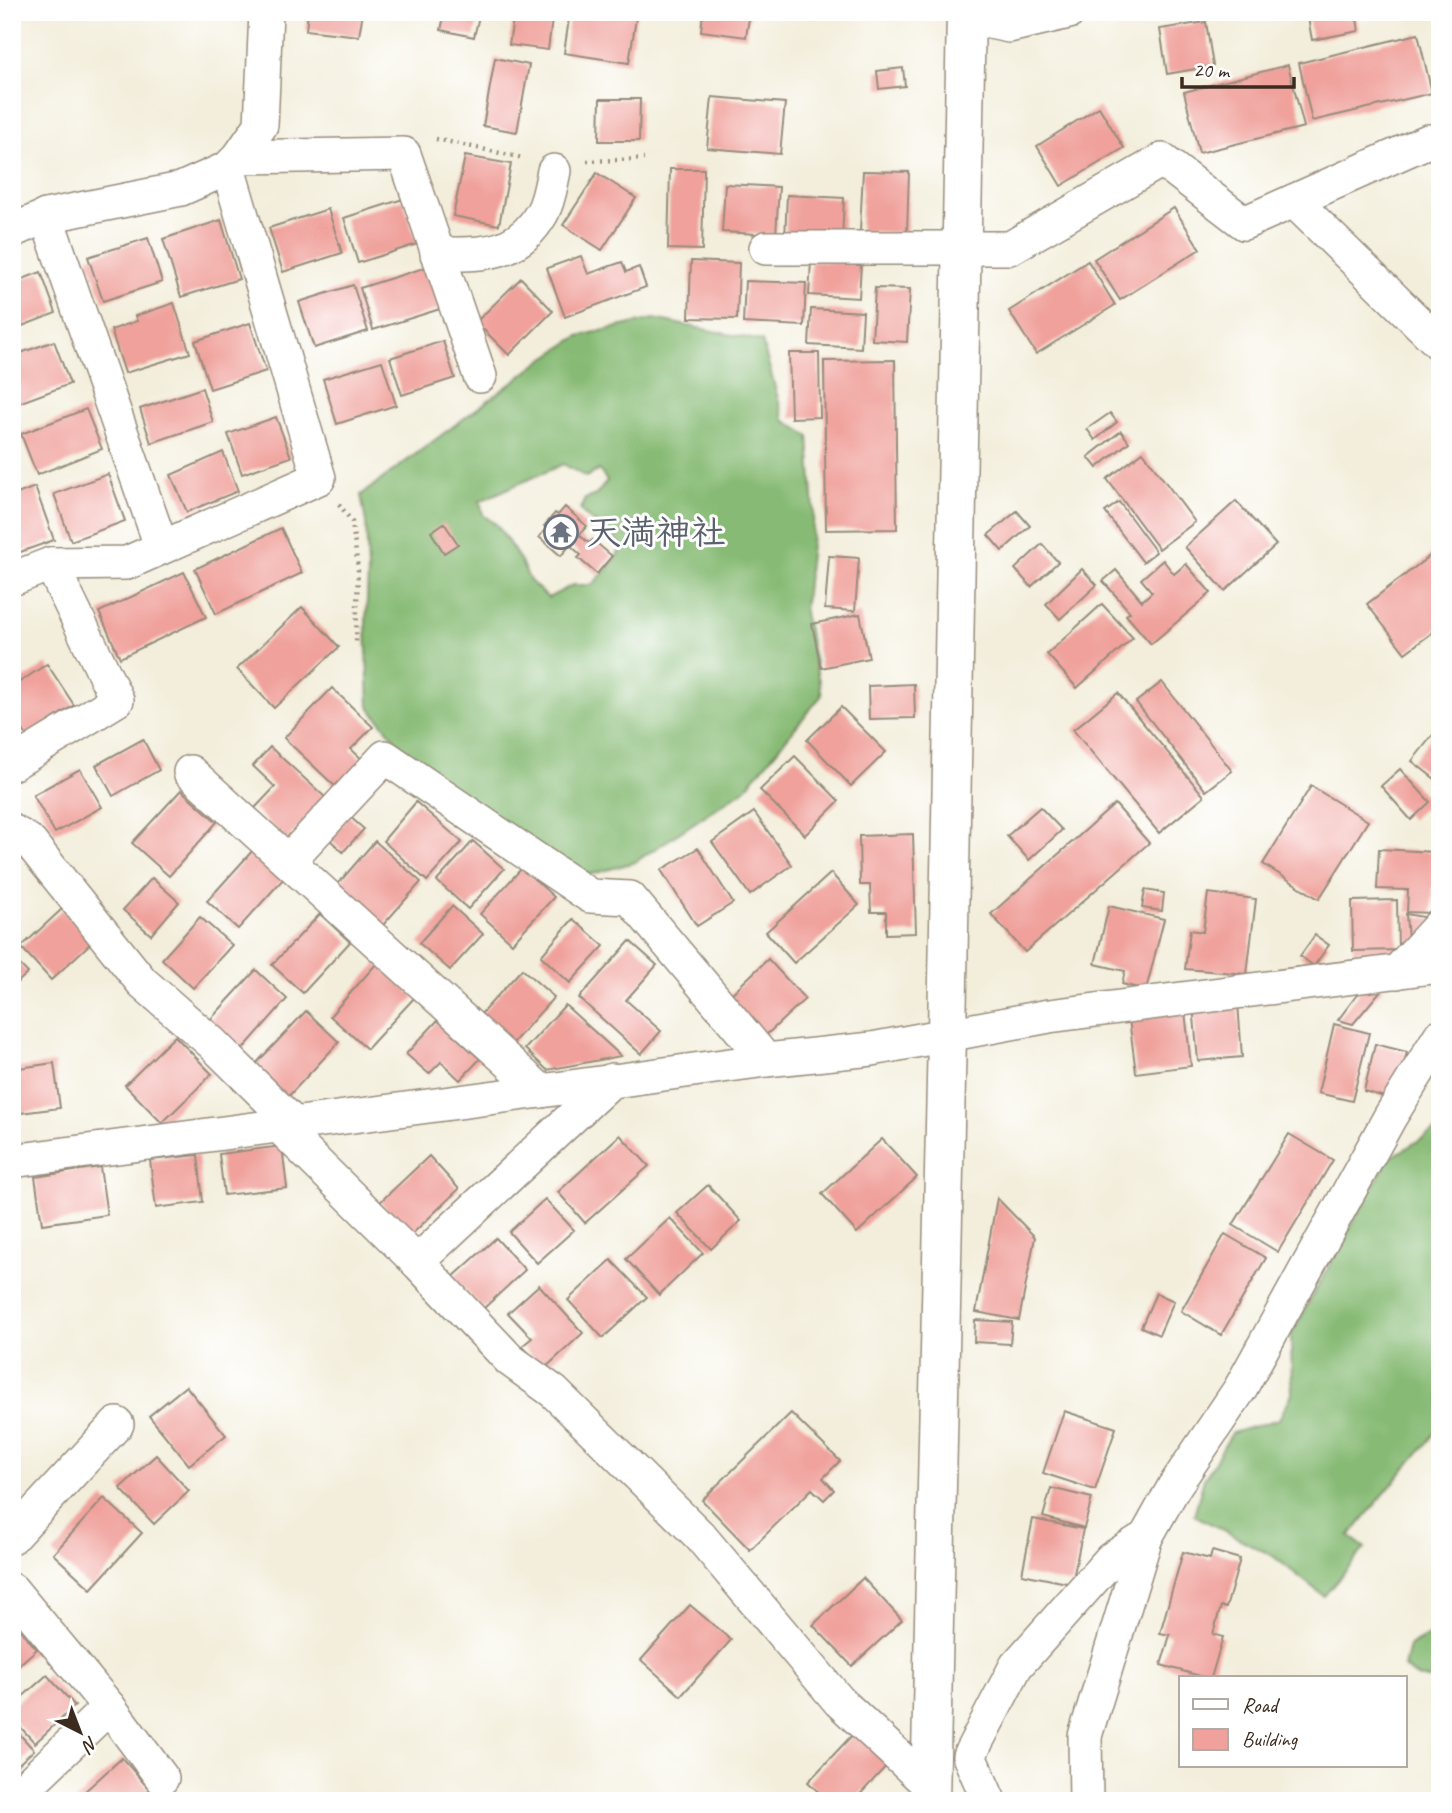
<svg xmlns="http://www.w3.org/2000/svg" width="1452" height="1813" viewBox="0 0 1452 1813" font-family="Caveat,'Klee One',sans-serif">
<style>
.forest{fill:#87bb75;stroke:#61724a;stroke-width:2;fill-rule:evenodd}
.building{fill:#f0a19b}
.lines{fill:none;stroke-linecap:round;stroke-linejoin:round}
.minor-casing{stroke:#978c7c;stroke-width:36}
.tertiary-casing{stroke:#978c7c;stroke-width:41}
.path{stroke:#978c7c;stroke-width:4.5;stroke-dasharray:2 5;stroke-linecap:butt}
.minor{stroke:#fff;stroke-width:33}
.tertiary{stroke:#fff;stroke-width:38}
.labels{text-anchor:middle;dominant-baseline:central;stroke-width:6;stroke-linejoin:round;paint-order:stroke}
.worship-label{font-size:35px;font-weight:bold;fill:#5b616d;stroke:#fff;text-anchor:start}
</style>
<rect width="100%" height="100%" fill="#fff"/>
<filter id="ink" filterUnits="userSpaceOnUse"><feTurbulence type="fractalNoise" baseFrequency=".0143" numOctaves="2"/><feDisplacementMap in="SourceGraphic" scale="14" xChannelSelector="R" yChannelSelector="G"/><feConvolveMatrix kernelMatrix="1 2 1 2 8 2 1 2 1" color-interpolation-filters="sRGB"/></filter>
<filter id="wash" filterUnits="userSpaceOnUse"><feTurbulence type="fractalNoise" baseFrequency=".00686" numOctaves="4" result="noise"/><feDisplacementMap in="SourceGraphic" scale="28" xChannelSelector="R" yChannelSelector="G"/><feGaussianBlur stdDeviation="1.57" result="paint"/><feColorMatrix in="noise" values="0 0 0 0 0 0 0 0 0 0 0 0 0 0 0 0 0 1.4 0 .05"/><feComposite in="paint" operator="in"/></filter>
<g filter="url(#wash)">
<rect width="100%" height="100%" fill="#f3eedb"/>
<g class="forest">
<path d="M 654,319 L 762,341 L 784,420 L 809,436 L 814,513 L 804,613 L 822,695 L 745,789 L 635,862 L 589,875 L 556,863 L 409,756 L 369,707 L 366,625 L 368,570 L 366,523 L 361,495 L 545,358 L 579,336 ZM 563,464 L 586,477 L 599,470 L 607,481 L 596,495 L 585,499 L 580,509 C 592,527 610,527 621,547 L 615,560 L 592,585 L 573,585 L 548,598 L 530,581 L 520,560 L 497,525 L 483,515 L 480,501 Z"/>
<path d="M 1440,1128 L 1440,1427 L 1349,1536 L 1365,1548 L 1324,1596 L 1273,1556 L 1194,1515 L 1204,1479 L 1232,1433 L 1279,1419 L 1292,1394 L 1291,1335 L 1388,1159 Z"/>
<path d="M 1440,1629 L 1440,1679 L 1419,1679 L 1404,1667 L 1409,1646 Z"/>
</g>
<g id="blocks">
<g class="building">
<path d="M 308,12 L 363,12 L 359,36 L 306,30 Z"/>
<path d="M 445,12 L 480,12 L 474,37 L 441,30 Z"/>
<path d="M 514,12 L 553,12 L 548,50 L 509,45 Z"/>
<path d="M 570,12 L 637,12 L 629,63 L 564,53 Z"/>
<path d="M 703,12 L 750,12 L 746,37 L 701,31 Z"/>
<path d="M 883,12 L 923,12 L 922,19 L 883,19 Z"/>
<path d="M 1307,12 L 1356,12 L 1359,31 L 1312,40 Z"/>
<path d="M 1206,22 L 1213,66 L 1167,74 L 1160,29 Z"/>
<path d="M 1418,34 L 1432,93 L 1312,121 L 1299,63 Z"/>
<path d="M 495,58 L 529,65 L 517,132 L 483,126 Z"/>
<path d="M 1288,65 L 1304,127 L 1199,153 L 1184,92 Z"/>
<path d="M 903,68 L 905,86 L 879,89 L 877,71 Z"/>
<path d="M 712,97 L 785,103 L 780,154 L 707,148 Z"/>
<path d="M 600,99 L 640,99 L 639,141 L 599,141 Z"/>
<path d="M 1099,107 L 1124,148 L 1061,186 L 1037,146 Z"/>
<path d="M 465,156 L 511,164 L 499,225 L 453,216 Z"/>
<path d="M 670,169 L 704,169 L 702,250 L 668,249 Z"/>
<path d="M 863,171 L 909,172 L 907,233 L 860,231 Z"/>
<path d="M 597,173 L 636,198 L 602,250 L 563,225 Z"/>
<path d="M 725,184 L 779,187 L 776,235 L 722,232 Z"/>
<path d="M 787,195 L 844,198 L 842,240 L 785,238 Z"/>
<path d="M 403,199 L 417,244 L 358,263 L 344,218 Z"/>
<path d="M 1174,208 L 1200,249 L 1120,300 L 1094,259 Z"/>
<path d="M 328,209 L 342,253 L 283,272 L 269,228 Z"/>
<path d="M 221,220 L 239,279 L 181,297 L 163,239 Z"/>
<path d="M 148,238 L 162,282 L 103,301 L 88,257 Z"/>
<path d="M 581,256 L 588,274 L 622,262 L 626,272 L 639,267 L 646,287 L 565,317 L 547,268 Z"/>
<path d="M 691,261 L 739,263 L 737,319 L 689,318 Z"/>
<path d="M 811,261 L 861,264 L 859,298 L 809,295 Z"/>
<path d="M 1088,261 L 1115,305 L 1036,354 L 1009,311 Z"/>
<path d="M 427,267 L 440,309 L 373,330 L 360,288 Z"/>
<path d="M 41,272 L 56,313 L 12,330 L 12,283 Z"/>
<path d="M 521,278 L 553,311 L 509,355 L 476,322 Z"/>
<path d="M 745,281 L 806,283 L 804,326 L 743,323 Z"/>
<path d="M 353,285 L 368,331 L 314,348 L 299,302 Z"/>
<path d="M 875,288 L 910,289 L 907,342 L 872,340 Z"/>
<path d="M 174,303 L 190,353 L 125,373 L 111,330 L 137,321 L 135,316 Z"/>
<path d="M 811,309 L 863,312 L 861,348 L 809,345 Z"/>
<path d="M 250,323 L 266,371 L 210,389 L 195,341 Z"/>
<path d="M 54,341 L 70,384 L 16,404 L 12,395 L 12,356 Z"/>
<path d="M 443,341 L 455,378 L 402,395 L 390,358 Z"/>
<path d="M 789,353 L 819,353 L 820,417 L 791,418 Z"/>
<path d="M 895,360 L 897,529 L 826,530 L 824,361 Z"/>
<path d="M 382,361 L 396,405 L 337,424 L 323,379 Z"/>
<path d="M 202,388 L 213,422 L 151,443 L 140,409 Z"/>
<path d="M 86,409 L 102,449 L 37,475 L 21,434 Z"/>
<path d="M 1110,413 L 1117,422 L 1095,440 L 1087,429 Z"/>
<path d="M 276,417 L 291,457 L 242,474 L 228,434 Z"/>
<path d="M 1121,431 L 1129,442 L 1097,468 L 1088,457 Z"/>
<path d="M 223,452 L 238,491 L 187,512 L 171,475 Z"/>
<path d="M 1143,452 L 1195,522 L 1159,549 L 1107,479 Z"/>
<path d="M 108,474 L 125,521 L 71,541 L 54,494 Z"/>
<path d="M 35,487 L 54,540 L 12,555 L 12,496 Z"/>
<path d="M 1236,501 L 1276,545 L 1225,591 L 1185,547 Z"/>
<path d="M 1119,502 L 1156,552 L 1143,562 L 1105,512 Z"/>
<path d="M 565,507 L 587,526 L 579,535 L 589,543 L 593,540 L 612,556 L 597,574 L 578,558 L 581,555 L 570,545 L 561,556 L 539,537 L 547,528 L 544,526 L 555,513 L 558,515 Z"/>
<path d="M 1017,511 L 1030,526 L 1002,551 L 988,535 Z"/>
<path d="M 444,523 L 458,544 L 444,553 L 431,532 Z"/>
<path d="M 281,528 L 302,573 L 216,614 L 195,569 Z"/>
<path d="M 1042,544 L 1058,562 L 1031,587 L 1015,569 Z"/>
<path d="M 1440,548 L 1440,627 L 1405,653 L 1367,604 Z"/>
<path d="M 829,556 L 859,558 L 855,611 L 825,609 Z"/>
<path d="M 1163,560 L 1174,574 L 1186,564 L 1211,593 L 1151,644 L 1126,615 L 1130,612 L 1103,581 L 1116,570 L 1142,601 L 1152,592 L 1141,579 Z"/>
<path d="M 1082,569 L 1097,585 L 1060,619 L 1046,604 Z"/>
<path d="M 184,572 L 206,617 L 120,658 L 99,612 Z"/>
<path d="M 1102,604 L 1133,638 L 1077,688 L 1047,654 Z"/>
<path d="M 302,607 L 339,647 L 274,708 L 237,669 Z"/>
<path d="M 860,614 L 869,658 L 821,668 L 812,624 Z"/>
<path d="M 47,664 L 74,705 L 27,736 L 12,713 L 12,687 Z"/>
<path d="M 1162,682 L 1232,771 L 1206,791 L 1136,702 Z"/>
<path d="M 914,684 L 915,718 L 869,719 L 868,686 Z"/>
<path d="M 332,688 L 373,727 L 351,749 L 366,763 L 339,790 L 284,738 Z"/>
<path d="M 1118,693 L 1204,796 L 1159,833 L 1073,730 Z"/>
<path d="M 841,707 L 886,752 L 851,786 L 807,740 Z"/>
<path d="M 1440,726 L 1440,783 L 1412,761 Z"/>
<path d="M 143,739 L 159,770 L 113,796 L 96,765 Z"/>
<path d="M 270,747 L 326,798 L 287,840 L 254,809 L 275,787 L 253,766 Z"/>
<path d="M 795,756 L 839,801 L 805,835 L 760,790 Z"/>
<path d="M 80,769 L 102,807 L 55,833 L 33,795 Z"/>
<path d="M 1400,769 L 1430,802 L 1411,820 L 1381,786 Z"/>
<path d="M 1311,786 L 1368,821 L 1319,899 L 1263,864 Z"/>
<path d="M 181,790 L 217,822 L 169,876 L 132,843 Z"/>
<path d="M 416,802 L 462,842 L 427,881 L 383,841 Z"/>
<path d="M 1115,804 L 1149,843 L 1025,952 L 991,914 Z"/>
<path d="M 1040,807 L 1062,830 L 1029,860 L 1007,836 Z"/>
<path d="M 754,812 L 792,865 L 750,895 L 712,842 Z"/>
<path d="M 349,816 L 364,829 L 343,852 L 329,839 Z"/>
<path d="M 913,834 L 916,933 L 886,934 L 886,912 L 871,912 L 870,885 L 860,885 L 859,836 Z"/>
<path d="M 375,841 L 421,882 L 383,925 L 337,885 Z"/>
<path d="M 473,841 L 504,869 L 468,909 L 437,881 Z"/>
<path d="M 698,848 L 733,903 L 697,926 L 661,870 Z"/>
<path d="M 254,849 L 285,877 L 238,929 L 207,901 Z"/>
<path d="M 1379,849 L 1435,852 L 1432,913 L 1407,912 L 1408,890 L 1377,889 Z"/>
<path d="M 522,868 L 554,897 L 512,943 L 480,914 Z"/>
<path d="M 831,873 L 859,905 L 794,963 L 766,932 Z"/>
<path d="M 152,878 L 179,902 L 151,935 L 123,910 Z"/>
<path d="M 1145,890 L 1164,893 L 1162,911 L 1142,908 Z"/>
<path d="M 1208,893 L 1256,899 L 1247,974 L 1185,969 L 1190,930 L 1203,932 Z"/>
<path d="M 1397,900 L 1398,950 L 1353,951 L 1352,901 Z"/>
<path d="M 452,906 L 483,934 L 450,970 L 419,943 Z"/>
<path d="M 1109,906 L 1164,919 L 1146,990 L 1122,984 L 1125,971 L 1095,964 Z"/>
<path d="M 62,909 L 92,942 L 51,980 L 21,947 Z"/>
<path d="M 320,914 L 350,942 L 303,993 L 272,965 Z"/>
<path d="M 1406,914 L 1434,919 L 1409,952 Z"/>
<path d="M 200,917 L 232,945 L 193,988 L 162,959 Z"/>
<path d="M 573,919 L 604,946 L 570,983 L 541,956 Z"/>
<path d="M 1315,935 L 1329,945 L 1314,966 L 1300,956 Z"/>
<path d="M 630,941 L 657,965 L 626,1000 L 661,1031 L 641,1054 L 579,998 Z"/>
<path d="M 12,957 L 28,973 L 12,987 Z"/>
<path d="M 768,959 L 805,999 L 764,1037 L 727,998 Z"/>
<path d="M 377,963 L 415,997 L 367,1049 L 330,1016 Z"/>
<path d="M 522,969 L 554,997 L 512,1044 L 480,1015 Z"/>
<path d="M 256,970 L 287,999 L 242,1050 L 209,1021 Z"/>
<path d="M 1363,987 L 1383,988 L 1353,1024 L 1338,1020 Z"/>
<path d="M 1238,1003 L 1242,1057 L 1198,1061 L 1193,1006 Z"/>
<path d="M 565,1005 L 621,1056 L 547,1070 L 525,1049 Z"/>
<path d="M 306,1011 L 339,1042 L 284,1101 L 250,1070 Z"/>
<path d="M 1185,1011 L 1191,1066 L 1136,1073 L 1129,1019 Z"/>
<path d="M 438,1020 L 480,1059 L 460,1080 L 441,1062 L 429,1074 L 406,1054 Z"/>
<path d="M 1334,1024 L 1369,1033 L 1352,1101 L 1318,1093 Z"/>
<path d="M 175,1036 L 212,1074 L 162,1123 L 125,1085 Z"/>
<path d="M 1375,1044 L 1407,1052 L 1395,1100 L 1364,1091 Z"/>
<path d="M 54,1063 L 60,1108 L 12,1114 L 12,1069 Z"/>
<path d="M 1289,1134 L 1333,1160 L 1278,1252 L 1233,1225 Z"/>
<path d="M 620,1135 L 649,1166 L 585,1223 L 558,1192 Z"/>
<path d="M 882,1139 L 917,1177 L 857,1233 L 822,1194 Z"/>
<path d="M 282,1146 L 287,1188 L 224,1195 L 219,1154 Z"/>
<path d="M 198,1155 L 203,1202 L 156,1208 L 150,1160 Z"/>
<path d="M 429,1156 L 459,1189 L 410,1236 L 380,1202 Z"/>
<path d="M 100,1167 L 107,1215 L 42,1224 L 35,1177 Z"/>
<path d="M 708,1185 L 741,1221 L 711,1249 L 677,1213 Z"/>
<path d="M 997,1198 L 1035,1237 L 1019,1320 L 976,1312 Z"/>
<path d="M 545,1199 L 574,1230 L 537,1263 L 509,1232 Z"/>
<path d="M 670,1218 L 703,1253 L 659,1295 L 626,1259 Z"/>
<path d="M 1225,1234 L 1266,1258 L 1221,1335 L 1181,1311 Z"/>
<path d="M 496,1238 L 525,1270 L 483,1309 L 453,1277 Z"/>
<path d="M 611,1260 L 647,1297 L 603,1338 L 568,1300 Z"/>
<path d="M 539,1285 L 583,1333 L 544,1369 L 522,1346 L 532,1338 L 508,1313 Z"/>
<path d="M 1156,1293 L 1174,1301 L 1159,1335 L 1141,1327 Z"/>
<path d="M 975,1320 L 1012,1322 L 1010,1344 L 974,1342 Z"/>
<path d="M 186,1386 L 226,1435 L 189,1465 L 149,1416 Z"/>
<path d="M 1064,1411 L 1116,1428 L 1095,1490 L 1043,1473 Z"/>
<path d="M 791,1413 L 840,1461 L 823,1478 L 834,1490 L 824,1500 L 812,1489 L 750,1550 L 702,1500 Z"/>
<path d="M 156,1455 L 189,1491 L 154,1524 L 120,1488 Z"/>
<path d="M 1051,1488 L 1092,1498 L 1084,1528 L 1043,1517 Z"/>
<path d="M 104,1498 L 142,1533 L 91,1589 L 53,1554 Z"/>
<path d="M 1033,1519 L 1083,1529 L 1072,1584 L 1022,1574 Z"/>
<path d="M 1212,1551 L 1240,1559 L 1226,1608 L 1221,1606 L 1213,1634 L 1223,1637 L 1211,1678 L 1207,1678 L 1161,1665 L 1170,1635 L 1160,1633 L 1183,1552 L 1210,1559 Z"/>
<path d="M 863,1578 L 902,1620 L 852,1666 L 813,1625 Z"/>
<path d="M 690,1605 L 731,1640 L 681,1696 L 641,1660 Z"/>
<path d="M 12,1621 L 37,1649 L 12,1671 Z"/>
<path d="M 47,1675 L 75,1706 L 35,1743 L 12,1718 L 12,1706 Z"/>
<path d="M 12,1726 L 34,1750 L 12,1770 Z"/>
<path d="M 855,1732 L 889,1763 L 854,1801 L 828,1801 L 808,1782 Z"/>
<path d="M 122,1758 L 155,1796 L 149,1801 L 74,1801 Z"/>
</g>
</g>
</g>
<g filter="url(#ink)">
<use href="#blocks" fill-opacity="0" stroke="#978c7c" stroke-width="2"/>
<g class="lines">
<g class="minor-casing">
<g id="minor">
<path d="M 966,17 L 1009,26 L 1069,12"/>
<path d="M 239,157 L 404,154 L 480,376"/>
<path d="M 1294,201 L 1440,344"/>
<path d="M 46,216 L 161,546"/>
<path d="M 12,231 L 46,216 L 181,189 L 228,168 L 239,157 L 261,125 L 266,12"/>
<path d="M 766,248 L 1010,248 L 1162,160 L 1244,223 L 1428,141 L 1440,145"/>
<path d="M 437,254 C 481,254 517,257 542,213 C 549,201 551,184 554,171"/>
<path d="M 12,579 L 51,564 L 127,563 L 319,478 L 228,168"/>
<path d="M 12,764 L 117,700 L 51,564"/>
<path d="M 190,772 L 541,1091"/>
<path d="M 12,831 L 29,841 L 142,982 L 212,1043 L 294,1124"/>
<path d="M 289,860 L 385,757 L 590,896 L 630,898 L 766,1060"/>
<path d="M 1397,972 L 1440,925"/>
<path d="M 279,1126 L 417,1262 L 510,1360 L 554,1392 L 700,1536 L 839,1701 L 928,1784"/>
<path d="M 12,1161 L 541,1091 L 766,1060 L 872,1049 L 1049,1016 L 1440,966"/>
<path d="M 417,1262 L 612,1080"/>
<path d="M 12,1537 L 117,1424"/>
<path d="M 12,1590 L 109,1707 L 162,1778"/>
<path d="M 12,1800 L 109,1707"/>
<path d="M 989,1801 L 969,1756 L 1016,1666 L 1111,1559 L 1146,1537 L 1174,1487 L 1240,1389 L 1390,1117 L 1440,1036"/>
<path d="M 1086,1801 L 1085,1736 L 1146,1537"/>
</g>
</g>
<g class="tertiary-casing">
<path id="tertiary" d="M 930,1801 L 947,1035 L 966,12"/>
</g>
<g class="path">
<path d="M 436,139 L 523,158"/>
<path d="M 587,161 L 644,159"/>
<path d="M 339,504 L 352,522 L 358,569 L 356,645"/>
</g>
<use href="#minor" class="minor"/>
<use href="#tertiary" class="tertiary"/>
</g>
</g>
<defs>
<g id="temple-ring" transform="scale(1.75)"><circle r="9.5" fill="#fff" stroke="#6b7280" stroke-width="1.5"/><path d="M0-6L5-2H3V0L6.5 2.5H4V6H1.5V3h-3V6H-4V2.5H-6.5L-3 0V-2H-5Z" fill="#6b7280"/></g>
</defs>
<g fill-rule="evenodd">
<use href="#temple-ring" x="561" y="532"/>
</g>
<g class="labels">
<g class="worship-label">
<text x="586" y="532">天満神社</text>
</g>
</g>
<rect width="1452" height="1813" fill="none" stroke="#fff" stroke-width="42"/>
<rect x="1179" y="1676" width="228" height="91" fill="#ffffff" stroke="#b1aaa5" stroke-width="2"/>
<rect x="1193" y="1699" width="35" height="10" fill="#ffffff" stroke="#b1aaa5" stroke-width="2"/>
<text x="1242" y="1712" font-size="21" fill="#3b2a1e">Road</text>
<rect x="1193" y="1729" width="35" height="21" fill="#f0a19b" stroke="#b1aaa5" stroke-width="2"/>
<text x="1242" y="1746" font-size="21" fill="#3b2a1e">Building</text>
<g transform="translate(80 1732) rotate(138)" stroke="#ffffff" stroke-width="5" paint-order="stroke">
<path d="M0-5L12 26L0 18L-12 26Z" fill="#3b2a1e"/>
<text y="-10" font-size="19" font-weight="bold" text-anchor="middle" fill="#3b2a1e">N</text>
</g>
<path d="M1182 77v10h112v-10" fill="none" stroke="#3b2a1e" stroke-width="3.5"/>
<text x="1193" y="77" font-size="21" fill="#3b2a1e" stroke="#ffffff" stroke-width="5" paint-order="stroke">20 m</text>
</svg>
